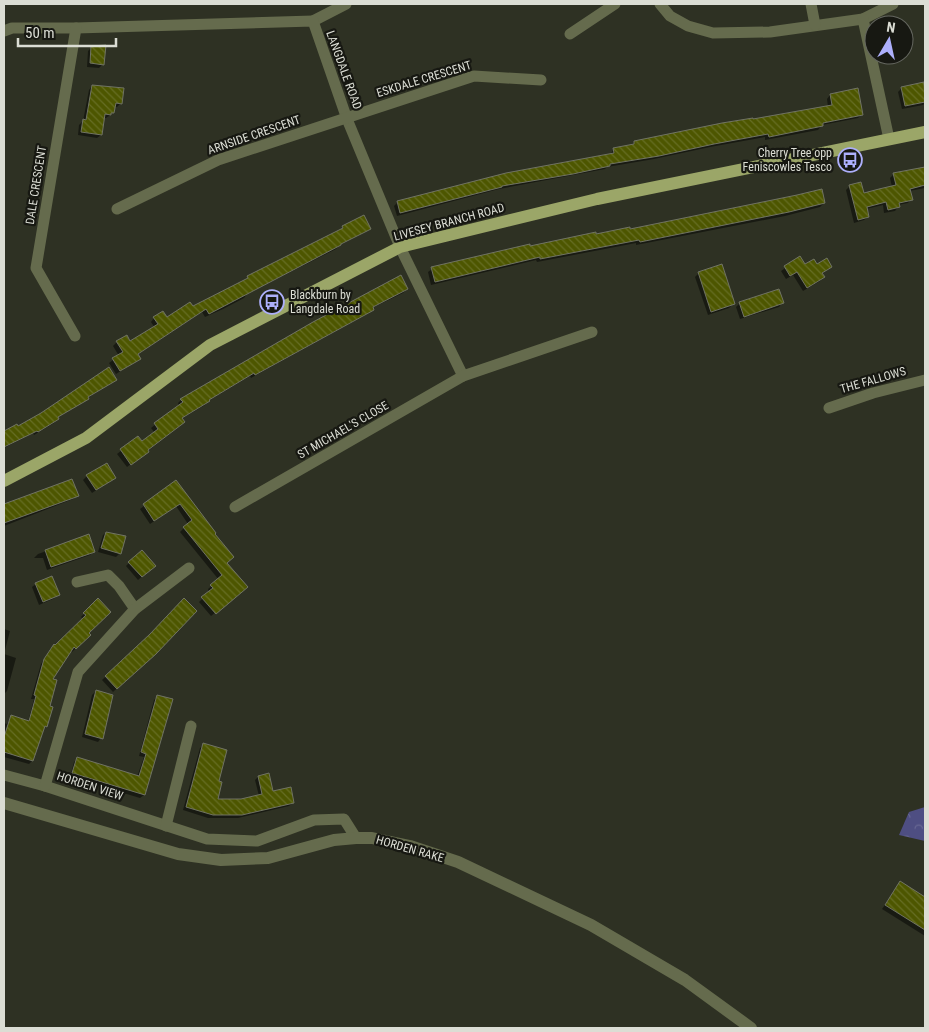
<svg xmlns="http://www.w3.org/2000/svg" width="929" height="1032" viewBox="0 0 929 1032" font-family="'Roboto Condensed',sans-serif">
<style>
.forest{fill:url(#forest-crowns)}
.shadow{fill:#0007}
.building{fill:url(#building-back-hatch);stroke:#707364}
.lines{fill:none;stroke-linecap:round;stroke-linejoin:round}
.minor{stroke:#656b4d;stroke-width:11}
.tertiary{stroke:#656b4d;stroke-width:12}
.primary{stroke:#9ba668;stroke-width:12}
.labels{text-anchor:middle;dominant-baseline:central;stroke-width:4.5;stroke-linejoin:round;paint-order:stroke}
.street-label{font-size:12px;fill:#dbddd4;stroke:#171812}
.poi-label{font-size:12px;fill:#dbddd4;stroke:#171812;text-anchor:end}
</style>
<defs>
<pattern id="forest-crowns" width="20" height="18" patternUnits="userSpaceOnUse" patternTransform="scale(1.25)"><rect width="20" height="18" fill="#4e4e82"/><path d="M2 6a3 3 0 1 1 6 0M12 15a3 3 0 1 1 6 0" fill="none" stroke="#676793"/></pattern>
<pattern id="building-back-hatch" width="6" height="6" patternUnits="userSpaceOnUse" patternTransform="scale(1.25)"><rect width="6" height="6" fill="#4d5600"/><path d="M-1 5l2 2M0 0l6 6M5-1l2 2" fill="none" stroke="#666e24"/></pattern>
</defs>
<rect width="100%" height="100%" fill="#2e3123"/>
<path class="forest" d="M 925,807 L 925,841 L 899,835 L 909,812 Z"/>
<g class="shadow">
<path d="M 92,47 L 103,64 L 99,68 L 87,67 L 88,51 Z"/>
<path d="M 923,84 L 925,103 L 923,105 L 902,109 L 898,92 L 902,88 Z"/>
<path d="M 92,86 L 121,103 L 117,107 L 114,107 L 113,112 L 109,116 L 106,118 L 103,118 L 101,135 L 97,138 L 78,135 L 79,125 L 83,121 L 89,90 Z"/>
<path d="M 830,95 L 862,114 L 858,118 L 822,125 L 818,130 L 765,140 L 765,137 L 710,147 L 654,159 L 607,167 L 605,169 L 499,189 L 397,216 L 394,206 L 398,202 L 610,155 L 614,149 L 631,146 L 634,142 L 828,107 L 827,99 Z"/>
<path d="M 925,168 L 925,188 L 909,191 L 911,199 L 908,203 L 898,205 L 898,207 L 895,211 L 884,213 L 883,205 L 866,209 L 868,217 L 864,220 L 854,223 L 846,190 L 850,186 L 863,194 L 892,187 L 890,178 L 894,174 Z"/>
<path d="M 824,203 L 820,207 L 785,216 L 636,245 L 636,243 L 537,262 L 536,260 L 431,285 L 428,272 L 432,269 L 529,247 L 629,230 Z"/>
<path d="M 343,227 L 369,228 L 365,232 L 340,245 L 336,249 L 247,294 L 244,298 L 223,309 L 205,317 L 202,312 L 137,355 L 135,362 L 116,374 L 109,363 L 119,356 L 113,346 L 117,342 L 130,343 L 155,328 L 151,322 L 154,318 L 167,318 L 192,307 L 339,231 Z"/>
<path d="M 800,258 L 805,266 L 831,267 L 821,274 L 823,277 L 820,281 L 803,291 L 793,275 L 786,279 L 781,271 Z"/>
<path d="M 699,273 L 733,304 L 729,308 L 708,315 L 695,277 Z"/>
<path d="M 407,289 L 403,293 L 372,308 L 369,313 L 251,378 L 250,376 L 208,401 L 205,405 L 181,419 L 184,422 L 180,426 L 127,467 L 117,454 L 137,438 L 141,443 L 155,433 L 151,428 L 179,406 L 178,403 L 181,400 Z"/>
<path d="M 740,303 L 782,303 L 779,307 L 740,319 L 736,307 Z"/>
<path d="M 115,380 L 57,418 L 54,423 L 34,435 L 33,433 L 4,448 L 4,432 L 17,426 L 18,428 Z"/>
<path d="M 87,476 L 114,478 L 92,493 L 83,480 Z"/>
<path d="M 72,481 L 77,496 L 73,499 L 4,526 L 4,506 Z"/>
<path d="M 176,482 L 242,590 L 211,616 L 199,602 L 209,592 L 208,589 L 219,580 L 180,532 L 188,524 L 176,506 L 150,524 L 140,509 Z"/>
<path d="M 107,532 L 125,537 L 120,553 L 116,557 L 98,552 L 103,535 Z"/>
<path d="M 89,536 L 94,551 L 90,555 L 47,570 L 43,558 L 34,558 L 38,554 Z"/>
<path d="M 129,563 L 151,569 L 138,580 L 126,566 Z"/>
<path d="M 36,584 L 59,594 L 55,598 L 39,605 L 32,587 Z"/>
<path d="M 98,600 L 86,638 L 72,652 L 70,650 L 51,680 L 46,726 L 42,730 L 32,761 L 29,764 L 4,757 L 4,723 L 7,724 L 11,717 L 28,722 L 34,699 L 31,699 L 41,664 L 50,649 L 83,619 L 81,617 Z"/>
<path d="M 4,629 L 10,631 L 4,654 L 16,658 L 7,691 L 4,694 Z"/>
<path d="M 149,637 L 151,657 L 113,692 L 102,680 Z"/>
<path d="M 96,691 L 101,738 L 98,742 L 82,737 L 92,695 Z"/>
<path d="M 158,696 L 144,795 L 140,798 L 70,777 L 74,762 L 77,759 L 137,777 L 144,757 L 139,756 L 154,700 Z"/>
<path d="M 204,745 L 217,782 L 217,800 L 241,800 L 259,796 L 255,780 L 258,777 L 272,792 L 293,803 L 289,806 L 238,818 L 208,818 L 183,810 L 200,748 Z"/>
<path d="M 901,883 L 925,898 L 925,936 L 882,909 Z"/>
</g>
<g class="building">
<path d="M 106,45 L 104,65 L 90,63 L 91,46 Z"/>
<path d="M 924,82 L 925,102 L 905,106 L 901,87 Z"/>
<path d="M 92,85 L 124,88 L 122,104 L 116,103 L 114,113 L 111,113 L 111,115 L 105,114 L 102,135 L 81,132 L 83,119 L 86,120 Z"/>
<path d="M 858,88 L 863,115 L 823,123 L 823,126 L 769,137 L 768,134 L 714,144 L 659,156 L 610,164 L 610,166 L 573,174 L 502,186 L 502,187 L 400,213 L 397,201 L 506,173 L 614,153 L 613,148 L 634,144 L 634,141 L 722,123 L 753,118 L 753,119 L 832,105 L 830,94 Z"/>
<path d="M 925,167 L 925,185 L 910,189 L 913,200 L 899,203 L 900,207 L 888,210 L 886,202 L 867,207 L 869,217 L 858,220 L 849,185 L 861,182 L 864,193 L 879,189 L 896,185 L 893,173 Z"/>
<path d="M 822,189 L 825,203 L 789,212 L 640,242 L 639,240 L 540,259 L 540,257 L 435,282 L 431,267 L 530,244 L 530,246 L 596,232 L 596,234 L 630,227 L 630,229 L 797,195 Z"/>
<path d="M 364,215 L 371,229 L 341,244 L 341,245 L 209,314 L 206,309 L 138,354 L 141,359 L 120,371 L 112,358 L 123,352 L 116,341 L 127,335 L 130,341 L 158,324 L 153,317 L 163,311 L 167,317 L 190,302 L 193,306 L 248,278 L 247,276 L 343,228 L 342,226 Z"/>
<path d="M 800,256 L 805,264 L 814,259 L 817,264 L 827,258 L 832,267 L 822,273 L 825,277 L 807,288 L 797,272 L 790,276 L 784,266 Z"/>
<path d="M 722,264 L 735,304 L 711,312 L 698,272 Z"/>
<path d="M 401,275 L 408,289 L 373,307 L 374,310 L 255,375 L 254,373 L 209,400 L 210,401 L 182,418 L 185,422 L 148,450 L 149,452 L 131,465 L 120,449 L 138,436 L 142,441 L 158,429 L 154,423 L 183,402 L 180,399 L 313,322 Z"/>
<path d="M 779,289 L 784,303 L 744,317 L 739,302 Z"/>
<path d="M 109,367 L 117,380 L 88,397 L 89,399 L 58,417 L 59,419 L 38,432 L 37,431 L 4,447 L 4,431 L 17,424 L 18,426 L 41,413 Z"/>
<path d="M 107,463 L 116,478 L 96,490 L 86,475 Z"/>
<path d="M 72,479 L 79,496 L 4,523 L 4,504 Z"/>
<path d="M 176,480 L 216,533 L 215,534 L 234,557 L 227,563 L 248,587 L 216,614 L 201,597 L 213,588 L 210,585 L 222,575 L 183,527 L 192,520 L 180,504 L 154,521 L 143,504 Z"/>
<path d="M 106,532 L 126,536 L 121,554 L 101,548 Z"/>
<path d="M 89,534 L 95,552 L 51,567 L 45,550 Z"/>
<path d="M 142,550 L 156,566 L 142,577 L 128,562 Z"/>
<path d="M 52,576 L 60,595 L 43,602 L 35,583 Z"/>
<path d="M 98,598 L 111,612 L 89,633 L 91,635 L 76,649 L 74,647 L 53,679 L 57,680 L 50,706 L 53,707 L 47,727 L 45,726 L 33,761 L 4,752 L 4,737 L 11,715 L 29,721 L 36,696 L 34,695 L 44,659 L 54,644 L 55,645 L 86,615 L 83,613 Z"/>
<path d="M 184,598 L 197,611 L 156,654 L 117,689 L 105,676 L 150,634 Z"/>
<path d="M 96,690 L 113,695 L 103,739 L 85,734 Z"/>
<path d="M 157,695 L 173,699 L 145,795 L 72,773 L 77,757 L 139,776 L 146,754 L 141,752 Z"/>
<path d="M 203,743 L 227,750 L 219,781 L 222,782 L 218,799 L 241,799 L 262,794 L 258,776 L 269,773 L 273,791 L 291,787 L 294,803 L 242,815 L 213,815 L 186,807 Z"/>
<path d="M 900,881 L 925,897 L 925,930 L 885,905 Z"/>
</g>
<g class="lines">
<g class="minor">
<path d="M 660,4 L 670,16 L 688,26 L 713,33 L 770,32 L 863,19 L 893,4"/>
<path d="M 811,4 L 815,25"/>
<path d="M 863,19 L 889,139"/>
<path d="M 313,21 L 346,4"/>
<path d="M 4,31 L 12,28 L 76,28 L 313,21 L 347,119 L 400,247 L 463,376"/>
<path d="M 570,34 L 615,4"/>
<path d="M 117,209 L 218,160 L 474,76 L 541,80"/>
<path d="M 75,336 L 36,268 L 76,28"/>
<path d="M 829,408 L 873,393 L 925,380"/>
<path d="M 235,507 L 463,376 L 592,332"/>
<path d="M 77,582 L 108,575 L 119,586 L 135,609"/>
<path d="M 4,775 L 45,786 L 207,839 L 257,841 L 314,820 L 344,819 L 356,838"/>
<path d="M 45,786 L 78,672 L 135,609 L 189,568"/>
<path d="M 166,826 L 191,726"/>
</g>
<path class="tertiary" d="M 4,803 L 178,854 L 221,860 L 268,858 L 334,840 L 356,838 L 372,838 L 410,846 L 458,862 L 591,925 L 685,980 L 751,1028"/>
<path class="primary" d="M 4,481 L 86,438 L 210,345 L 400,247 L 597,199 L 925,132"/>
</g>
<defs>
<g id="bus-ring" transform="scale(1.25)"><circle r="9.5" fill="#171812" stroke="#adaffb" stroke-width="1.5"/><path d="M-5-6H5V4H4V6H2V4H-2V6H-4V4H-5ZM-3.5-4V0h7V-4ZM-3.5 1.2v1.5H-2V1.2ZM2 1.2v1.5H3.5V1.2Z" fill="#adaffb"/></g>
</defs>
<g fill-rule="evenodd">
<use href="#bus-ring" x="850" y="160"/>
<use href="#bus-ring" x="272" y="302"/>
</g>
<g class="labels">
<g class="street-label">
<text transform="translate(344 70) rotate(70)">LANGDALE ROAD</text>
<text transform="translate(424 79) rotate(-17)">ESKDALE CRESCENT</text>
<text transform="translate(254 135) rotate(-19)">ARNSIDE CRESCENT</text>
<text transform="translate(36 185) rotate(-81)">DALE CRESCENT</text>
<text transform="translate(449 222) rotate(-15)">LIVESEY BRANCH ROAD</text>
<text transform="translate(873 380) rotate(-16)">THE FALLOWS</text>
<text transform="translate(343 430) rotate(-30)">ST MICHAEL'S CLOSE</text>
<text transform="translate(90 786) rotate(18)">HORDEN VIEW</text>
<text transform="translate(410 849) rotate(16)">HORDEN RAKE</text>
</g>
<g class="poi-label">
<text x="832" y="153">Cherry Tree opp<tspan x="832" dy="14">Feniscowles Tesco</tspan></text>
<text x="290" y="295" text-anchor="start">Blackburn by<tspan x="290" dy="14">Langdale Road</tspan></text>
</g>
</g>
<rect width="929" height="1032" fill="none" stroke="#dbddd4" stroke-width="10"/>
<g transform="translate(889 40) rotate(9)"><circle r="24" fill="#171812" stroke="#656760"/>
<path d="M0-4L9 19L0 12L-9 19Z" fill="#adaffb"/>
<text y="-8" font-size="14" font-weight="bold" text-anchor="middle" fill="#dbddd4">N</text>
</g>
<path d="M18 38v8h98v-8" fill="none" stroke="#dbddd4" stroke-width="2.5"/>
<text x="25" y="38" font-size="15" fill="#dbddd4" stroke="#171812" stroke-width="4" paint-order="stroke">50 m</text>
</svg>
